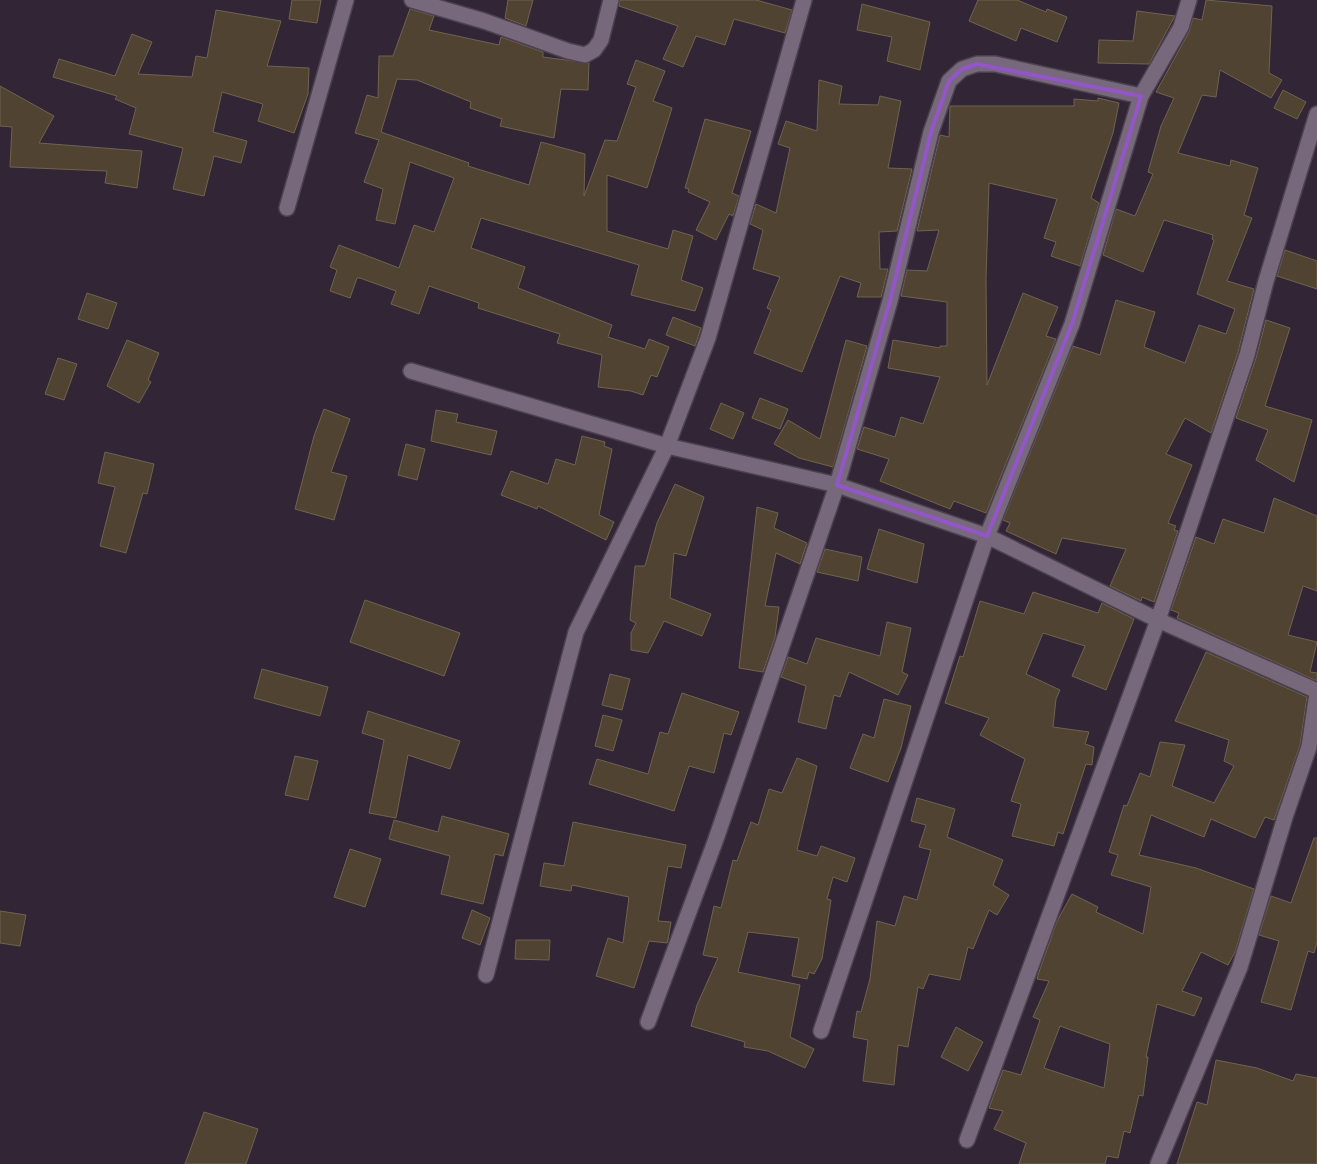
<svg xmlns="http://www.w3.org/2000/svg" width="1317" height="1164" viewBox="0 0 1317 1164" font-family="Overpass,sans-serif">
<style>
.building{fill:#504331;stroke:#71634f;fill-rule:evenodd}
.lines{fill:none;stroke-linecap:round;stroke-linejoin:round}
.minor-casing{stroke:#4b414f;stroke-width:18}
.minor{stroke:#77687b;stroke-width:15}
.marked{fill:none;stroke:#9356c6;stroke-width:4;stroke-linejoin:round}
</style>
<rect width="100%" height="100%" fill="#322536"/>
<g class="building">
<path d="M 292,0 L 321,0 L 317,23 L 289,19 Z"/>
<path d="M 508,0 L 533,0 L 526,26 L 505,18 Z"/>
<path d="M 620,0 L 756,0 L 792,10 L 785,33 L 734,19 L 725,45 L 696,36 L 683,67 L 663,59 L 678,26 L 619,6 Z"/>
<path d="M 978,0 L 1017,0 L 1046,12 L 1047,9 L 1067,17 L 1057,42 L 1021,28 L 1016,41 L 969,21 Z"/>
<path d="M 1206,0 L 1272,6 L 1269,73 L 1282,80 L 1271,98 L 1220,70 L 1216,97 L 1202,95 L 1178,153 L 1230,166 L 1231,160 L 1258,168 L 1244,215 L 1252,218 L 1227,281 L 1254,289 L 1238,352 L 1211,433 L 1185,418 L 1166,454 L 1192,465 L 1168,523 L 1176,526 L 1174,530 L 1178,531 L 1154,602 L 1142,597 L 1141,601 L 1110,586 L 1126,549 L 1062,538 L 1056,554 L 1006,531 L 1010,523 L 1003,520 L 1073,346 L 1100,355 L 1116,300 L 1155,312 L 1144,347 L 1185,363 L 1199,325 L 1226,334 L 1235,309 L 1197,294 L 1214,240 L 1212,239 L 1213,235 L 1164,220 L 1143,272 L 1103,255 L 1116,209 L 1135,216 L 1153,174 L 1148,172 L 1161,126 L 1174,98 L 1156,92 L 1189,32 L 1193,18 L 1202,20 Z"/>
<path d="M 862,4 L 930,22 L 920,70 L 887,61 L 892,37 L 857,30 Z"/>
<path d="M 410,9 L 434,16 L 429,30 L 499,45 L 501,37 L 543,52 L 543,57 L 589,63 L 588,90 L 561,89 L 554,138 L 500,126 L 502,119 L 470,108 L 471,102 L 417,80 L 397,79 L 381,132 L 469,163 L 468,166 L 529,185 L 541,142 L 585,154 L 584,196 L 605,140 L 617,141 L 636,87 L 627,84 L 636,60 L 665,71 L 653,101 L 672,108 L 647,188 L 607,175 L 607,231 L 668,249 L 673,230 L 693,236 L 681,280 L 703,288 L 695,311 L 631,295 L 639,265 L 481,218 L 471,248 L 525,267 L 518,288 L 612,325 L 608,337 L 645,349 L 649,339 L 669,347 L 657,377 L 651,375 L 643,395 L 631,391 L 598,387 L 602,355 L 557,343 L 560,334 L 478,308 L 479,303 L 429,286 L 419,314 L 391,304 L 396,291 L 360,278 L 357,278 L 350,298 L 330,291 L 337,270 L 330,267 L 339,245 L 399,268 L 414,225 L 434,232 L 454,178 L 410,162 L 395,224 L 376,220 L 383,189 L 364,182 L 379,140 L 355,133 L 367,95 L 378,98 L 379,56 L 393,56 Z"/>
<path d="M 216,10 L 281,21 L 267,66 L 309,68 L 308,94 L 294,133 L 258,121 L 263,104 L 222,92 L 213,132 L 247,141 L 241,163 L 214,156 L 204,196 L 173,189 L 183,148 L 129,134 L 136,108 L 115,99 L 117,96 L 53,77 L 59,59 L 115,76 L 132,34 L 152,42 L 138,74 L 192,77 L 196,56 L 207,58 Z"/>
<path d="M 1137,11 L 1175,16 L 1149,64 L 1098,63 L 1099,40 L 1133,41 Z"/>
<path d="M 819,80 L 842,86 L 839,104 L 878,105 L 880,96 L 901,101 L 888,168 L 912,169 L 897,231 L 879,232 L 880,269 L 888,269 L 881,297 L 857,297 L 861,283 L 840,276 L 802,372 L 754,353 L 771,310 L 767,308 L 780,277 L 753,269 L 763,230 L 750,224 L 756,204 L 776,213 L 790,148 L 778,144 L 786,121 L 817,131 Z"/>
<path d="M 0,86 L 54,116 L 39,143 L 142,151 L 137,188 L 105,183 L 107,171 L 10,167 L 12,127 L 0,126 Z"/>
<path d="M 1283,90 L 1306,102 L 1297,119 L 1274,108 Z"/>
<path d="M 1098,98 L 1119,103 L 1113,133 L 1091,198 L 1099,203 L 1080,266 L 1051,256 L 1056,242 L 1044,238 L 1057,199 L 989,183 L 986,279 L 987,385 L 1023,293 L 1058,307 L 1046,336 L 1056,339 L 986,513 L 954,501 L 950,509 L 880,481 L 889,459 L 857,449 L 864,427 L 895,437 L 901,417 L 923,424 L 940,377 L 888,368 L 893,340 L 940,348 L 940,346 L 947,346 L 947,302 L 901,296 L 907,270 L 927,271 L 939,230 L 917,231 L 940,135 L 949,137 L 950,106 L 1074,106 L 1074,99 L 1098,101 Z"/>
<path d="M 705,119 L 751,131 L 732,193 L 739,196 L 733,216 L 729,214 L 716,240 L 696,230 L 710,202 L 688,192 L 689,189 L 685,188 Z"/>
<path d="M 1285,250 L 1317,261 L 1317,289 L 1277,276 Z"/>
<path d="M 87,293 L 117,303 L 108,329 L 78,319 Z"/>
<path d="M 673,317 L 701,328 L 695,346 L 666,335 Z"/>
<path d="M 1266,320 L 1290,328 L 1265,406 L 1312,420 L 1294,482 L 1256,460 L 1268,430 L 1236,418 L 1256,358 Z"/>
<path d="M 127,340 L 159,353 L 148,380 L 151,382 L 139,403 L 107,386 Z"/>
<path d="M 846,340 L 867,346 L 833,467 L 799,458 L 774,444 L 788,420 L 820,439 Z"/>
<path d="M 58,358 L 77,364 L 64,400 L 45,394 Z"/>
<path d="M 760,398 L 788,409 L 780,429 L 752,418 Z"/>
<path d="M 721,403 L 744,413 L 733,439 L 710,429 Z"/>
<path d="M 324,409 L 350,419 L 331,472 L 347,476 L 334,520 L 295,509 L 314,436 Z"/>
<path d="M 436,410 L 458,414 L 456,422 L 497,431 L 491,455 L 431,441 Z"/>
<path d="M 582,436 L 605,442 L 604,446 L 612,449 L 599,515 L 614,522 L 606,540 L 538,506 L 537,509 L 501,495 L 511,471 L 548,484 L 556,459 L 575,465 Z"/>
<path d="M 406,444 L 425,449 L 417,480 L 398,475 Z"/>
<path d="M 105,452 L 154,464 L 147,494 L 143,493 L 126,553 L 100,546 L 115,487 L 98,483 Z"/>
<path d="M 675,484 L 704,497 L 686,556 L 674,553 L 670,598 L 711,614 L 702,636 L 664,621 L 648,653 L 631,650 L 631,633 L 636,623 L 630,620 L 635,566 L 645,566 L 657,523 Z"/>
<path d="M 1274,498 L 1317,516 L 1317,591 L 1303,586 L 1288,635 L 1317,642 L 1310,672 L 1317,673 L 1317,681 L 1177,618 L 1179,613 L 1171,610 L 1196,537 L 1214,544 L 1223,519 L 1264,533 Z"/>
<path d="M 757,507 L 778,513 L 774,528 L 807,543 L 800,564 L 776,553 L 765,606 L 779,607 L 775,637 L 763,672 L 739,668 Z"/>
<path d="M 879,529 L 924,544 L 917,583 L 867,569 Z"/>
<path d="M 825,549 L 862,557 L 858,581 L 817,572 Z"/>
<path d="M 1033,592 L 1098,613 L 1102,603 L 1134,619 L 1106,690 L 1072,676 L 1085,646 L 1043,633 L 1026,674 L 1060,690 L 1056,699 L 1053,727 L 1089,732 L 1085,744 L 1094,747 L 1092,765 L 1086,764 L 1063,834 L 1058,832 L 1054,846 L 1012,836 L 1021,804 L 1011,801 L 1025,759 L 980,735 L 989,718 L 945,703 L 960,656 L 963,657 L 980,601 L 1024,614 Z"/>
<path d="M 365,600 L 460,633 L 444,676 L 350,642 Z"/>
<path d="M 887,622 L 911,628 L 902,672 L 908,675 L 898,695 L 849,672 L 840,697 L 834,695 L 826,729 L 798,722 L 806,686 L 781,677 L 788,657 L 807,664 L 816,638 L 880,656 Z"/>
<path d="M 1206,652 L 1307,697 L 1300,745 L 1274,820 L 1265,817 L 1255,838 L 1211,819 L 1204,837 L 1151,815 L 1139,855 L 1196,868 L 1254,889 L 1235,952 L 1228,965 L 1201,952 L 1182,991 L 1202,998 L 1194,1016 L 1157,1004 L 1146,1057 L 1148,1057 L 1143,1096 L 1139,1095 L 1130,1133 L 1124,1131 L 1118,1158 L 1107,1156 L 1105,1164 L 1019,1164 L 1026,1143 L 994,1129 L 1003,1111 L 989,1108 L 1003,1070 L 1021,1075 L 1040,1020 L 1033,1017 L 1049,981 L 1037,979 L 1039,972 L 1057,921 L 1072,894 L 1098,907 L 1096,912 L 1143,934 L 1151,887 L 1111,875 L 1118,855 L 1109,852 L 1124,805 L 1127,806 L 1140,773 L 1150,777 L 1160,742 L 1185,745 L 1172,786 L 1214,803 L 1234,766 L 1224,761 L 1229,740 L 1175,721 ZM 1060,1026 L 1110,1044 L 1104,1088 L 1044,1068 Z"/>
<path d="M 262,669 L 328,687 L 320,716 L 254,698 Z"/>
<path d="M 610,674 L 630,679 L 622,710 L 602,705 Z"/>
<path d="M 682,693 L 739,712 L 731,735 L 724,733 L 714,773 L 689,766 L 674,811 L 589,784 L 597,759 L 648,774 L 660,732 L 668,734 Z"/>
<path d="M 884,699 L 911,706 L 901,748 L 888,782 L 850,768 L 863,734 L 874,738 Z"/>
<path d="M 368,711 L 460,741 L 450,769 L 408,755 L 396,818 L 369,813 L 384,740 L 362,733 Z"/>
<path d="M 603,715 L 622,720 L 613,751 L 595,746 Z"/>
<path d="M 295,756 L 318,761 L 308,800 L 285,795 Z"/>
<path d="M 797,758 L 817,766 L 797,850 L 817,856 L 821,846 L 855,858 L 847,882 L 833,877 L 827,899 L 831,900 L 822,959 L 814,974 L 809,972 L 807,979 L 792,976 L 799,938 L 748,932 L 738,972 L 800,985 L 790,1037 L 814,1049 L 805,1068 L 768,1051 L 744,1047 L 745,1042 L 691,1026 L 697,1005 L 718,958 L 703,955 L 714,906 L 721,908 L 733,860 L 737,861 L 751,822 L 758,825 L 769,789 L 782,793 Z"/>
<path d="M 917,798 L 955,809 L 947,837 L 1003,860 L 993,885 L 1009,895 L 997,915 L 989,910 L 973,949 L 968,947 L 960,980 L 929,974 L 923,989 L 918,987 L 908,1047 L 898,1045 L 894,1085 L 863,1081 L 868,1040 L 853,1037 L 857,1011 L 861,1012 L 870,979 L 877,921 L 895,926 L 904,896 L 917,900 L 931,850 L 919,847 L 926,825 L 911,821 Z"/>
<path d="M 442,816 L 509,834 L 503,856 L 495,854 L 483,904 L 441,894 L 450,856 L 389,839 L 394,820 L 438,832 Z"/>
<path d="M 573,822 L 686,845 L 681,868 L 668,866 L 658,921 L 671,922 L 668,940 L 667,943 L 649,941 L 634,988 L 596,976 L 608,938 L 623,943 L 629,897 L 572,885 L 571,891 L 540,886 L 544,863 L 564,866 Z"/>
<path d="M 1314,838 L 1317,838 L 1317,942 L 1314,953 L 1308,951 L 1291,1010 L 1261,1002 L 1279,941 L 1259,935 L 1271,896 L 1291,903 Z"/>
<path d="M 350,849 L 381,859 L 365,907 L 334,897 Z"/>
<path d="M 472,910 L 490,918 L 480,945 L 462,938 Z"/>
<path d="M 0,911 L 26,915 L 20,946 L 0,943 Z"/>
<path d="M 516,940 L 550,940 L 549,960 L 515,959 Z"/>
<path d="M 956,1027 L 983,1042 L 968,1071 L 941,1057 Z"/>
<path d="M 1216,1060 L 1257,1068 L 1293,1081 L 1296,1074 L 1317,1078 L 1317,1164 L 1177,1164 L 1197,1102 L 1207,1105 Z"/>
<path d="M 204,1112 L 258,1129 L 246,1164 L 185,1164 Z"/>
</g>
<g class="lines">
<g class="minor-casing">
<g id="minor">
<path d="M 412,0 L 484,21 L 568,51 L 585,55 L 594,50 L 601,40 L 611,0"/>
<path d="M 287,208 L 346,0"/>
<path d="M 411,371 L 667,446 L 837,485 L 987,536 L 1158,620 L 1317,691"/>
<path d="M 486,975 L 576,632 L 667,446 L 708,338 L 804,0"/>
<path d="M 648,1022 L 716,839 L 837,485 L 890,301 L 931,132 L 949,81 L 962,69 L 977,64 L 995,64 L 1141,96"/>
<path d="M 821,1031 L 987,536 L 1072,324 L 1141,96 L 1181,27 L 1189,0"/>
<path d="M 967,1140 L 1158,620 L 1247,355 L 1266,281 L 1317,114"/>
<path d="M 1158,1164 L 1240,967 L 1285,817 L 1309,747 L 1317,693"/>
</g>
</g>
<use href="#minor" class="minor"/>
</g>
<path class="marked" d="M 977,64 L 1141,96 L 1072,324 L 987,536 L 837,485 L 890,301 L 931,132 L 949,81 L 962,69 Z"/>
</svg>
